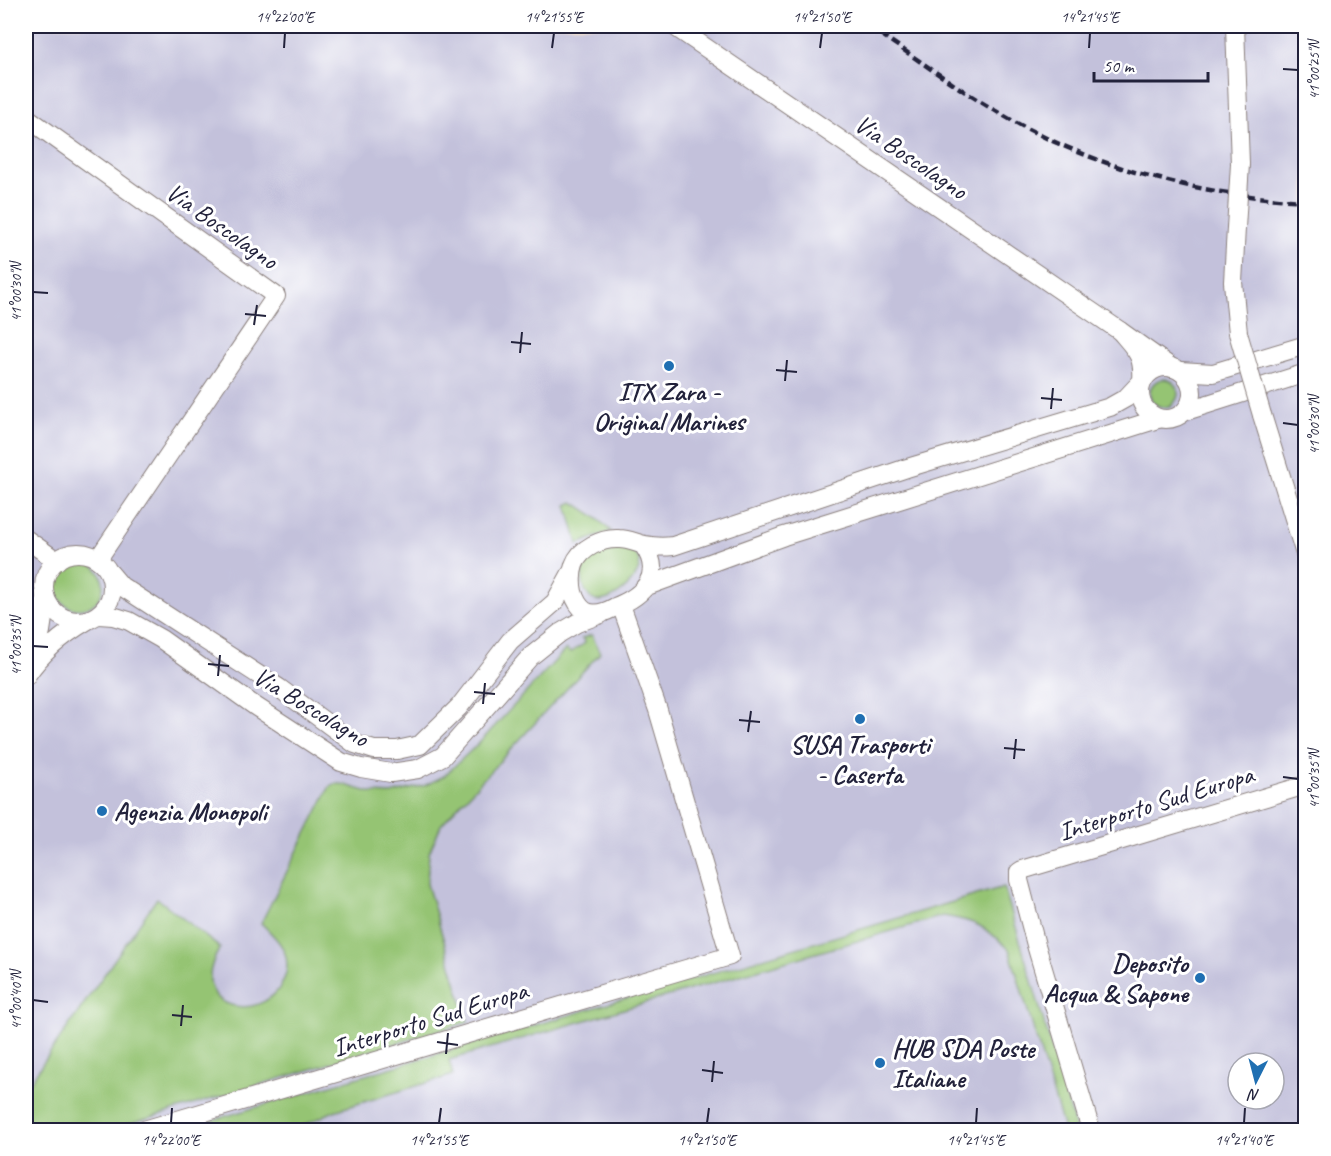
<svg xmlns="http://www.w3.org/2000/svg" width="1331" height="1156" viewBox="0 0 1331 1156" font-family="Caveat,sans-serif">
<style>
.industrial{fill:#c3c1db;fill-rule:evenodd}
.green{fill:#95c473;stroke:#5c7357;stroke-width:1.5}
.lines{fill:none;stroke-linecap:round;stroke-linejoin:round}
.minor-casing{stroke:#8a7f7c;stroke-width:20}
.minor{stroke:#fff;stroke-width:18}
.rail{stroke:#22223b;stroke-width:4.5;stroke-dasharray:9 4.5;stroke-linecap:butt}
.minor-bridge-casing{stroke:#8a7f7c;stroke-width:20;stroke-linecap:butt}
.minor-bridge{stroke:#fff;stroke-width:18}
.ticks{fill:none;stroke:#22223b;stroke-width:2}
.poi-dot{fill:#1f6fb2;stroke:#fff;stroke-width:2}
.labels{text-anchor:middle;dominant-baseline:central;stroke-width:6;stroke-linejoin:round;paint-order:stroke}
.street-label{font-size:26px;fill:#22223b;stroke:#fff}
.poi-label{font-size:26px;font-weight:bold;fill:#22223b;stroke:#fff}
.neatline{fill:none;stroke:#22223b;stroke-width:2}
.ticks-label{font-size:15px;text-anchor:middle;fill:#22223b}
</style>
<rect width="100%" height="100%" fill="#fff"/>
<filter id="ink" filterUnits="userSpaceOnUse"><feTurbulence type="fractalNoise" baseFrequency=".0167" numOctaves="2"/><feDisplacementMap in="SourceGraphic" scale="12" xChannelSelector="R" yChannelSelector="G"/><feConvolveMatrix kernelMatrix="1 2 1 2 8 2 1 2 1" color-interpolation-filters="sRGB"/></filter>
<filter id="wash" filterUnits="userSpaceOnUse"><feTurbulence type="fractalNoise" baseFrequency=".008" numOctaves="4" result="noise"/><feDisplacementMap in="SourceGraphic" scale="24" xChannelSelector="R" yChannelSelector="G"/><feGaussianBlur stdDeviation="1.35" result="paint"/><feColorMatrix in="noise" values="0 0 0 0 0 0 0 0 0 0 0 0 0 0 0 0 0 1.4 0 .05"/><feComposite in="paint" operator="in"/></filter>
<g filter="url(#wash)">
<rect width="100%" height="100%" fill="#f3dcbe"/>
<path class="industrial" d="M 26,26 L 1305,26 L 1305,1130 L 26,1130 ZM 1238,1063 L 1274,1063 L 1274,1099 L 1238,1099 Z"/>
<g class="green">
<circle cx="1164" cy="393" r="14"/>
<path d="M 573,502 L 593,515 L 611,531 L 578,544 L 567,505 Z"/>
<path d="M 621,549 C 663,554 624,600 599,601 C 583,601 578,573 586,562 C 593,554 610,551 621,549 Z"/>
<circle cx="79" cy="585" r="24"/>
<path d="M 592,635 L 600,653 L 450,815 L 441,825 L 429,853 L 427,884 L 468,1022 L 109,1130 L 26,1130 L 26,1080 L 30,1082 L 157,898 L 220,948 C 180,1013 272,1028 286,973 C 288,964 287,956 282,947 C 277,938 268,930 261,923 L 330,786 L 335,784 L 342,784 L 372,793 L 391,794 L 426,785 L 444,776 L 482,740 L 566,649 L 570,653 L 585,643 L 582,638 Z"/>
<path d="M 1004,887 L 1076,1130 L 1063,1130 L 1063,1126 L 1009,949 C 984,926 977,921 943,916 L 449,1060 L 453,1075 L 334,1111 L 294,1130 L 179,1130 Z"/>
</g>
</g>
<g filter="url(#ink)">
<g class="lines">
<g class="minor-casing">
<g id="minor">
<path d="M 674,26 L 1120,331"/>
<path d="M 1235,26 L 1240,164"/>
<path d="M 26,117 L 276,296 L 98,559"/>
<path d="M 1236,228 L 1233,282 L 1238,333"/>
<circle cx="1166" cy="393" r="26"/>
<path d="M 1180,371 L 1213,373 L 1306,345"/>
<path d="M 1186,411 L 1306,373"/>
<path d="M 1262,415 L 1306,557"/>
<path d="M 26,539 L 57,561"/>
<path d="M 643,545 C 665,575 643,596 615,607 C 606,612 595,617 585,611 C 579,607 575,599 573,592 C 571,582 571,574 574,565 C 580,548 602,538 619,539 C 629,539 636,543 645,545 C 655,547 664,547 673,546 L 907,468 L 1110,407 L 1126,398 L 1142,381 C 1144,355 1136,350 1120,331 L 1172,368"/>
<circle cx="78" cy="587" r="34"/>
<path d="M 110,573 L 121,586 L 279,688 L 355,744 L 374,750 L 397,750 L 420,745 L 459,707 L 510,641 L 555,602 L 571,573"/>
<path d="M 647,586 L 784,536 L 1158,419"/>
<path d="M 99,615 L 113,616 L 129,621 L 161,639 L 255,706 L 341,762 L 361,768 L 391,773 L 418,769 L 443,756 L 530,657 L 560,633 L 577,623 L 601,614"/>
<path d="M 32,663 C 41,640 44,620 45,596"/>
<path d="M 26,676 C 41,653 64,634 88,620"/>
<path d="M 144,1130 L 730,956 L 658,710 L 621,605"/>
<path d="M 1091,1130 L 1036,945 L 1019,880 L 1019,872 L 1022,870 L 1306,785"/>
</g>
</g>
<use href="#minor" class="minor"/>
<path class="rail" d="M 869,26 C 920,61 971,99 1026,128 C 1113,173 1208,196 1306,201"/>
<g class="minor-bridge-casing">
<g id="minor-bridge">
<path d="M 1236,228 L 1240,164"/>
<path d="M 1238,333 L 1262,415"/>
</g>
</g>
<use href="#minor-bridge" class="minor-bridge"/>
</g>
</g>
<path class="ticks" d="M 284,48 L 285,33M 552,48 L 554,33M 820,48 L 822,33M 1089,48 L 1090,33M 1283,69 L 1298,70M 33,292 L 48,293M 245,314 L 266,316M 254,325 L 257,305M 511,342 L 531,344M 520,353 L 522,332M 776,370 L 797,372M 785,381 L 787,360M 1041,398 L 1062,400M 1051,409 L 1053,388M 1283,423 L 1298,425M 33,646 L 48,647M 208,664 L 229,666M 218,676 L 220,655M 474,692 L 495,694M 483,704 L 485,683M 739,720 L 760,722M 748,732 L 751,711M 1004,748 L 1025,750M 1014,759 L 1016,739M 1283,777 L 1298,779M 33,1000 L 48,1002M 172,1015 L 192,1017M 181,1026 L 183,1005M 437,1042 L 458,1045M 446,1054 L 448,1033M 702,1070 L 723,1073M 712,1082 L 714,1061M 171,1123 L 172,1108M 439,1123 L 441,1108M 707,1123 L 709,1108M 976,1123 L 977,1108M 1244,1123 L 1245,1108"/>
<g class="poi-dot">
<circle cx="669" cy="366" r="6"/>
<circle cx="860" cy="719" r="6"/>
<circle cx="102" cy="811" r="6"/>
<circle cx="1200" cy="978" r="6"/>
<circle cx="880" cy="1063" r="6"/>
</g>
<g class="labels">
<g class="street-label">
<text transform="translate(911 157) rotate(34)">Via Boscolagno</text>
<text transform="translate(222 226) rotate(35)">Via Boscolagno</text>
<text transform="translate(311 707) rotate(31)">Via Boscolagno</text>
<text transform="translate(1156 803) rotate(-17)">Interporto Sud Europa</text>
<text transform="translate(430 1019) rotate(-17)">Interporto Sud Europa</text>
</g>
<g class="poi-label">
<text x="669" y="391">ITX Zara -<tspan x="669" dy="30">Original Marines</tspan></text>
<text x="860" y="744">SUSA Trasporti<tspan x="860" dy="30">- Caserta</tspan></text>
<text x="114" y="811" text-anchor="start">Agenzia Monopoli</text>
<text x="1188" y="963" text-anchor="end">Deposito<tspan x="1188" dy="30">Acqua &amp; Sapone</tspan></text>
<text x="892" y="1048" text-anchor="start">HUB SDA Poste<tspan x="892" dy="30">Italiane</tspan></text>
</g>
</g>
<rect width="1331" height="1156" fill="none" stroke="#fff" stroke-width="66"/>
<g transform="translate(1256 1081) rotate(186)"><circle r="28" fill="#ffffff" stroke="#a7a7b1" stroke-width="1.5"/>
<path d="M0-4.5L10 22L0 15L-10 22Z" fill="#1f6fb2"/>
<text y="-9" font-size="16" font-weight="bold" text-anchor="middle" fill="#22223b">N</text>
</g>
<path d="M1094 72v9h114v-9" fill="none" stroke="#22223b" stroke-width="3"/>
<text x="1103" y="72" font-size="18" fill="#22223b" stroke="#ffffff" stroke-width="4.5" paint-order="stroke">50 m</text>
<rect x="33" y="33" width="1265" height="1090" class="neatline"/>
<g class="ticks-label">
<text x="285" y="22">14°22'00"E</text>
<text x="554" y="22">14°21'55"E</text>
<text x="822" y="22">14°21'50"E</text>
<text x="1090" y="22">14°21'45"E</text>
<text transform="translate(1314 70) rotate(-90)" y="5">41°00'25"N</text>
<text transform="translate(16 292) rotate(-90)" y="5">41°00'30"N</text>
<text transform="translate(1314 425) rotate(-90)" y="5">41°00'30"N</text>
<text transform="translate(16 646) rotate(-90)" y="5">41°00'35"N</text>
<text transform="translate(1314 779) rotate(-90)" y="5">41°00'35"N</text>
<text transform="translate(16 1000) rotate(-90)" y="5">41°00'40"N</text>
<text x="171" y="1145">14°22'00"E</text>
<text x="439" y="1145">14°21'55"E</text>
<text x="707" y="1145">14°21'50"E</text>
<text x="976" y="1145">14°21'45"E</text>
<text x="1244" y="1145">14°21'40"E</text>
</g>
</svg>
